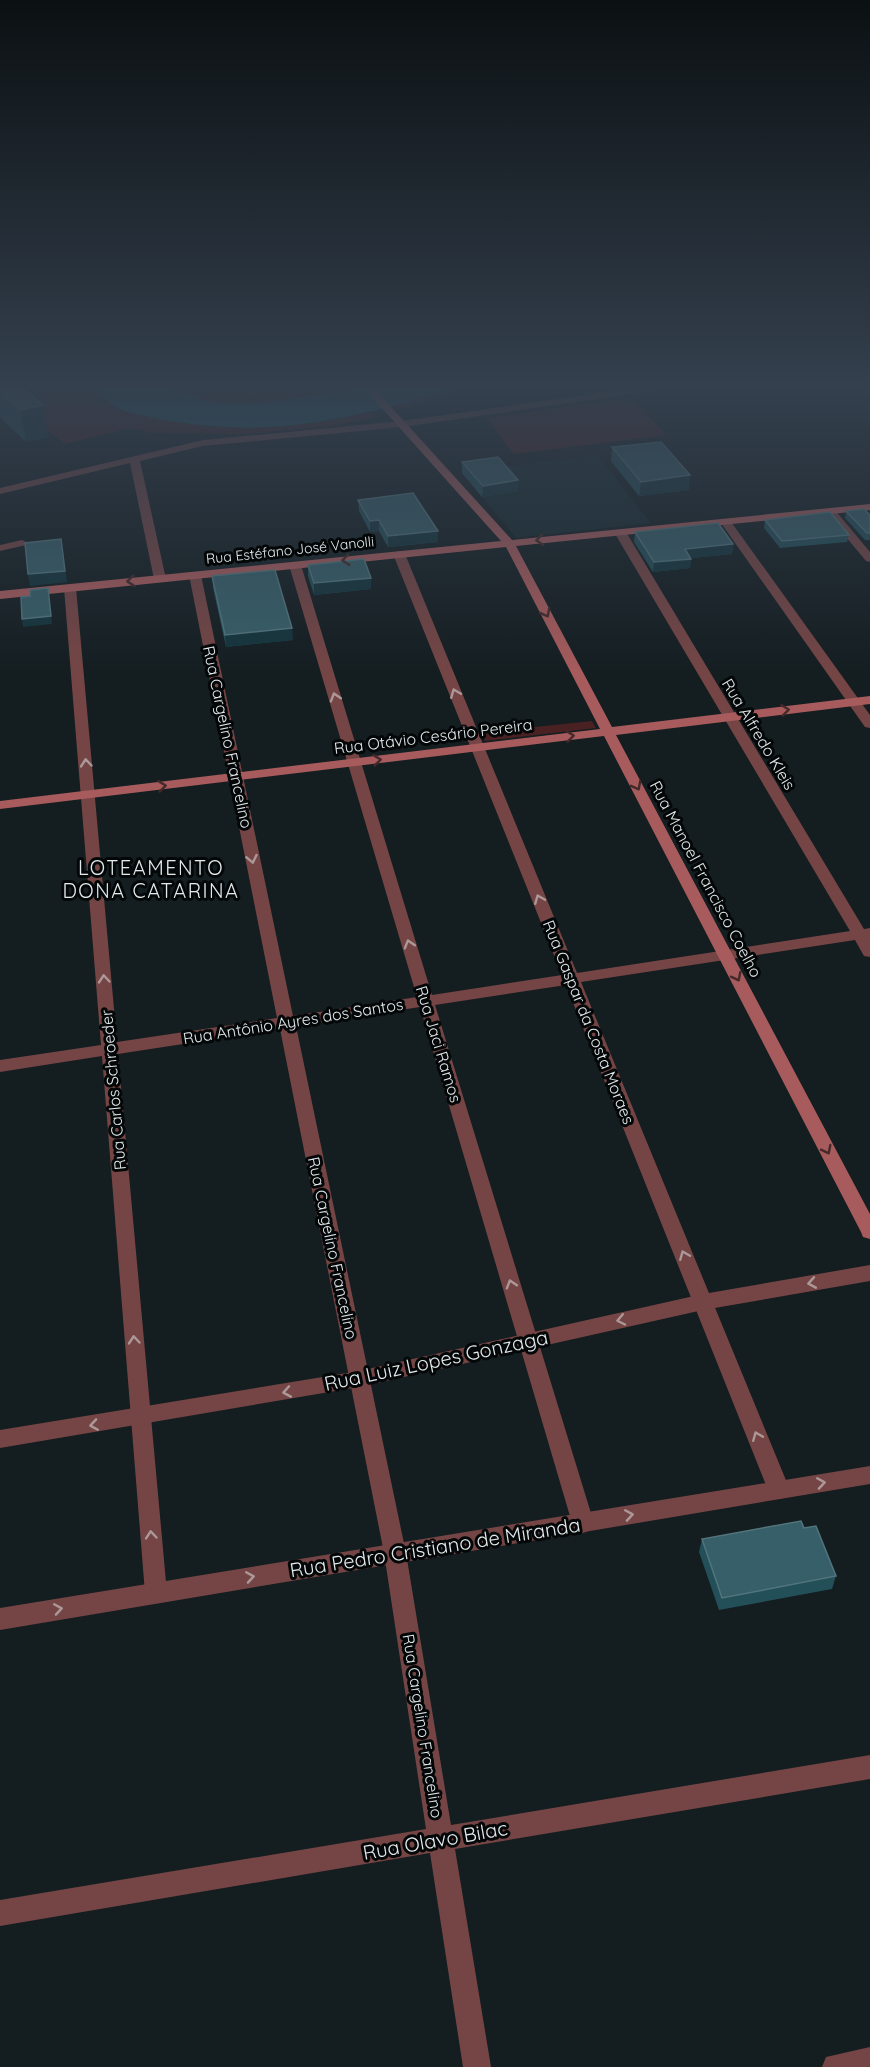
<svg xmlns="http://www.w3.org/2000/svg" width="870" height="2067" viewBox="0 0 870 2067" font-family="Quicksand,sans-serif">
<style>
.built{fill:#16282c}
.green{fill:#4a2122}
.water{fill:#1c6171}
.lines{fill:none;stroke-linecap:round;stroke-linejoin:round}
.canal{fill:#1c6171;fill-rule:evenodd}
.minor{fill:#754545;fill-rule:evenodd}
.tertiary{fill:#754545;fill-rule:evenodd}
.secondary{fill:#a85b5c;fill-rule:evenodd}
.wall{fill:#234f59}
.shaded-wall{fill:#14343c}
.building{fill:#375f69;stroke:#52757d;stroke-width:1.5}
.oneway{stroke:#46292a}
.oneway2{stroke:#ac9898}
.labels{text-anchor:middle;dominant-baseline:central;stroke-width:6;stroke-linejoin:round;paint-order:stroke}
.far-street-label{font-size:14px;fill:#e4eaec;stroke:#040708}
.street-label{font-size:16px;fill:#e4eaec;stroke:#040708}
.quarter-label{font-size:20px;letter-spacing:1.5px;fill:#e4eaec;stroke:#040708}
.near-street-label{font-size:20px;fill:#e4eaec;stroke:#040708}
</style>
<rect width="100%" height="100%" fill="#141d20"/>
<path class="built" d="M 597,455 L 651,523 L 516,538 L 482,497 L 518,491 L 497,468 Z"/>
<g class="green">
<path d="M 7,387 L 95,387 C 114,415 136,414 167,420 C 234,432 297,429 364,413 L 373,413 L 376,417 L 332,426 L 245,434 L 153,433 L 129,428 L 65,444 L 10,401 Z"/>
<path d="M 161,387 L 361,387 L 363,388 C 300,403 220,423 161,387 Z"/>
<path d="M 461,387 L 474,387 L 399,410 L 394,406 Z"/>
<path d="M 631,398 L 666,435 L 513,454 L 487,418 Z"/>
<path d="M 592,721 L 596,728 L 485,741 L 480,728 L 531,722 L 535,727 Z"/>
</g>
<path class="water" d="M 95,387 L 161,387 L 171,393 L 206,403 L 272,406 L 372,387 L 461,387 C 356,417 277,440 166,420 C 135,414 114,414 95,387 Z"/>
<g class="lines">
<path class="canal" d="M 155,387 C 175,385 192,399 213,402 C 261,407 308,397 355,387 L 365,389 C 357,396 340,397 330,399 C 284,409 192,423 155,387 Z"/>
<g class="minor">
<path d="M 641,387 L 663,387 L 658,390 L 402,427 L 203,446 L 140,461 L 166,579 L 160,582 L 154,579 L 130,463 L 0,494 L 0,488 L 203,440 L 402,421 Z"/>
<path d="M 826,509 L 834,509 L 870,552 L 870,562 L 866,561 L 826,513 Z"/>
<path d="M 721,519 L 729,519 L 870,715 L 870,728 L 865,727 L 721,523 Z"/>
<path d="M 620,529 L 626,532 L 864,929 L 870,928 L 870,957 L 864,956 L 855,940 L 581,982 L 790,1490 L 787,1497 L 779,1499 L 771,1497 L 768,1490 L 566,985 L 435,1005 L 594,1523 L 591,1530 L 583,1533 L 575,1530 L 572,1523 L 420,1007 L 296,1026 L 406,1553 L 451,1825 L 870,1755 L 870,1779 L 455,1849 L 491,2067 L 463,2067 L 430,1853 L 0,1926 L 0,1900 L 426,1829 L 384,1553 L 280,1029 L 118,1054 L 167,1593 L 164,1600 L 156,1603 L 148,1600 L 145,1593 L 102,1056 L 0,1072 L 0,1060 L 101,1045 L 64,588 L 70,584 L 76,588 L 117,1042 L 277,1018 L 189,575 L 195,572 L 201,575 L 293,1016 L 417,997 L 289,565 L 295,562 L 301,565 L 432,995 L 562,975 L 393,554 L 399,551 L 405,554 L 577,973 L 850,931 L 614,532 Z"/>
<path d="M 22,540 L 28,543 L 26,545 L 0,551 L 0,545 Z"/>
<path d="M 870,2047 L 870,2067 L 822,2067 L 826,2057 Z"/>
</g>
<g class="tertiary">
<path d="M 870,1265 L 870,1281 L 703,1310 L 359,1387 L 0,1448 L 0,1430 L 359,1371 L 703,1294 Z"/>
<path d="M 870,1466 L 870,1484 L 0,1630 L 0,1608 Z"/>
</g>
<path class="secondary" d="M 363,387 L 373,387 L 512,540 L 870,504 L 870,510 L 516,546 L 612,727 L 870,696 L 870,704 L 616,735 L 870,1214 L 870,1239 L 863,1237 L 861,1232 L 604,736 L 0,809 L 0,801 L 600,729 L 506,547 L 0,599 L 0,591 L 501,541 Z"/>
</g>
<g class="wall">
<path d="M 0,387 L 48,437 L 26,442 L 0,417 Z"/>
<path d="M 612,447 L 689,490 L 639,496 L 611,461 Z"/>
<path d="M 462,462 L 518,491 L 482,497 L 462,473 Z"/>
<path d="M 358,500 L 438,542 L 388,547 L 379,531 L 370,532 L 359,511 Z"/>
<path d="M 846,511 L 870,515 L 870,540 L 865,540 L 845,518 Z"/>
<path d="M 765,520 L 849,535 L 847,542 L 780,548 L 764,528 Z"/>
<path d="M 635,532 L 733,544 L 732,554 L 691,558 L 690,568 L 653,572 L 634,542 Z"/>
<path d="M 308,565 L 371,578 L 371,589 L 314,595 L 308,576 Z"/>
<path d="M 212,576 L 293,640 L 226,647 L 213,588 Z"/>
<path d="M 804,1528 L 836,1576 L 832,1589 L 719,1610 L 699,1552 L 702,1539 Z"/>
</g>
<g class="shaded-wall">
<path d="M 43,405 L 48,437 L 26,442 L 20,410 Z"/>
<path d="M 690,475 L 689,490 L 639,496 L 641,482 Z"/>
<path d="M 518,480 L 518,491 L 482,497 L 483,486 Z"/>
<path d="M 379,520 L 379,531 L 370,532 L 370,521 Z"/>
<path d="M 438,531 L 438,542 L 388,547 L 388,536 Z"/>
<path d="M 733,544 L 732,554 L 684,559 L 685,549 Z"/>
<path d="M 63,550 L 67,582 L 30,586 L 28,574 Z"/>
<path d="M 691,559 L 690,568 L 653,572 L 654,562 Z"/>
<path d="M 371,578 L 371,589 L 314,595 L 314,583 Z"/>
<path d="M 48,588 L 52,624 L 23,627 L 22,619 Z"/>
<path d="M 292,628 L 293,640 L 226,647 L 225,635 Z"/>
</g>
<g class="building">
<path d="M 0,387 L 22,387 L 43,405 L 20,410 L 0,391 Z"/>
<path d="M 661,442 L 690,475 L 641,482 L 612,447 Z"/>
<path d="M 498,457 L 518,480 L 483,486 L 462,462 Z"/>
<path d="M 413,493 L 438,531 L 388,536 L 379,520 L 370,521 L 358,500 Z"/>
<path d="M 864,509 L 870,515 L 870,533 L 867,533 L 846,511 Z"/>
<path d="M 830,512 L 849,535 L 782,541 L 765,520 Z"/>
<path d="M 718,523 L 733,544 L 685,549 L 691,559 L 654,562 L 635,532 Z"/>
<path d="M 61,539 L 65,571 L 28,574 L 25,543 Z"/>
<path d="M 364,559 L 371,578 L 314,583 L 308,565 Z"/>
<path d="M 275,570 L 292,628 L 225,635 L 212,576 Z"/>
<path d="M 48,588 L 51,616 L 22,619 L 21,597 L 30,596 L 30,590 Z"/>
<path d="M 801,1521 L 804,1528 L 816,1526 L 836,1576 L 722,1598 L 702,1539 Z"/>
</g>
<defs><path id="oneway-chevron" d="M-2-3.5L2.5 0L-2 3.5" fill="none" stroke-width="1.6" stroke-linecap="round" stroke-linejoin="round" transform="scale(1.5)"/></defs>
<g class="oneway">
<use href="#oneway-chevron" transform="translate(540 540) rotate(174)"/>
<use href="#oneway-chevron" transform="translate(346 560) rotate(174)"/>
<use href="#oneway-chevron" transform="translate(131 581) rotate(174)"/>
<use href="#oneway-chevron" transform="translate(546 613) rotate(62)"/>
<use href="#oneway-chevron" transform="translate(785 710) rotate(-7)"/>
<use href="#oneway-chevron" transform="translate(570 736) rotate(-7)"/>
<use href="#oneway-chevron" transform="translate(377 760) rotate(-7)"/>
<use href="#oneway-chevron" transform="translate(162 786) rotate(-7)"/>
<use href="#oneway-chevron" transform="translate(637 786) rotate(62)"/>
<use href="#oneway-chevron" transform="translate(737 977) rotate(63)"/>
<use href="#oneway-chevron" transform="translate(827 1150) rotate(63)"/>
</g>
<g class="oneway2">
<use href="#oneway-chevron" transform="translate(455 693) rotate(-112)"/>
<use href="#oneway-chevron" transform="translate(335 697) rotate(-107)"/>
<use href="#oneway-chevron" transform="translate(86 763) rotate(-95)"/>
<use href="#oneway-chevron" transform="translate(252 859) rotate(78)"/>
<use href="#oneway-chevron" transform="translate(539 899) rotate(-112)"/>
<use href="#oneway-chevron" transform="translate(409 944) rotate(-107)"/>
<use href="#oneway-chevron" transform="translate(104 979) rotate(-95)"/>
<use href="#oneway-chevron" transform="translate(684 1255) rotate(-112)"/>
<use href="#oneway-chevron" transform="translate(812 1283) rotate(170)"/>
<use href="#oneway-chevron" transform="translate(511 1284) rotate(-107)"/>
<use href="#oneway-chevron" transform="translate(621 1320) rotate(168)"/>
<use href="#oneway-chevron" transform="translate(134 1340) rotate(-95)"/>
<use href="#oneway-chevron" transform="translate(287 1392) rotate(170)"/>
<use href="#oneway-chevron" transform="translate(94 1425) rotate(171)"/>
<use href="#oneway-chevron" transform="translate(757 1436) rotate(-112)"/>
<use href="#oneway-chevron" transform="translate(821 1483) rotate(-9)"/>
<use href="#oneway-chevron" transform="translate(629 1515) rotate(-9)"/>
<use href="#oneway-chevron" transform="translate(151 1535) rotate(-95)"/>
<use href="#oneway-chevron" transform="translate(250 1577) rotate(-9)"/>
<use href="#oneway-chevron" transform="translate(58 1609) rotate(-9)"/>
</g>
<linearGradient id="sky" x2="0" y2="1"><stop stop-color="#0b1012"/><stop offset="0.57" stop-color="#34404e"/><stop offset="1" stop-color="#34404e" stop-opacity="0"/></linearGradient>
<rect width="870" height="676" fill="url(#sky)"/>
<g class="labels">
<g class="far-street-label">
<text transform="translate(290 550) rotate(-6)">Rua Estéfano José Vanolli</text>
</g>
<g class="street-label">
<text transform="translate(759 734) rotate(59)">Rua Alfredo Kleis</text>
<text transform="translate(433 736) rotate(-7)">Rua Otávio Cesário Pereira</text>
<text transform="translate(228 737) rotate(78)">Rua Cargelino Francelino</text>
<text transform="translate(706 879) rotate(62)">Rua Manoel Francisco Coelho</text>
<text transform="translate(293 1021) rotate(-9)">Rua Antônio Ayres dos Santos</text>
<text transform="translate(589 1022) rotate(68)">Rua Gaspar da Costa Moraes</text>
<text transform="translate(439 1044) rotate(73)">Rua Jaci Ramos</text>
<text transform="translate(113 1090) rotate(-95)">Rua Carlos Schroeder</text>
<text transform="translate(333 1248) rotate(78)">Rua Cargelino Francelino</text>
<text transform="translate(423 1726) rotate(81)">Rua Cargelino Francelino</text>
</g>
<g class="quarter-label">
<text x="151" y="867">LOTEAMENTO<tspan x="151" dy="23">DONA CATARINA</tspan></text>
</g>
<g class="near-street-label">
<text transform="translate(436 1360) rotate(-12)">Rua Luiz Lopes Gonzaga</text>
<text transform="translate(435 1547) rotate(-9)">Rua Pedro Cristiano de Miranda</text>
<text transform="translate(435 1840) rotate(-10)">Rua Olavo Bilac</text>
</g>
</g>
</svg>
